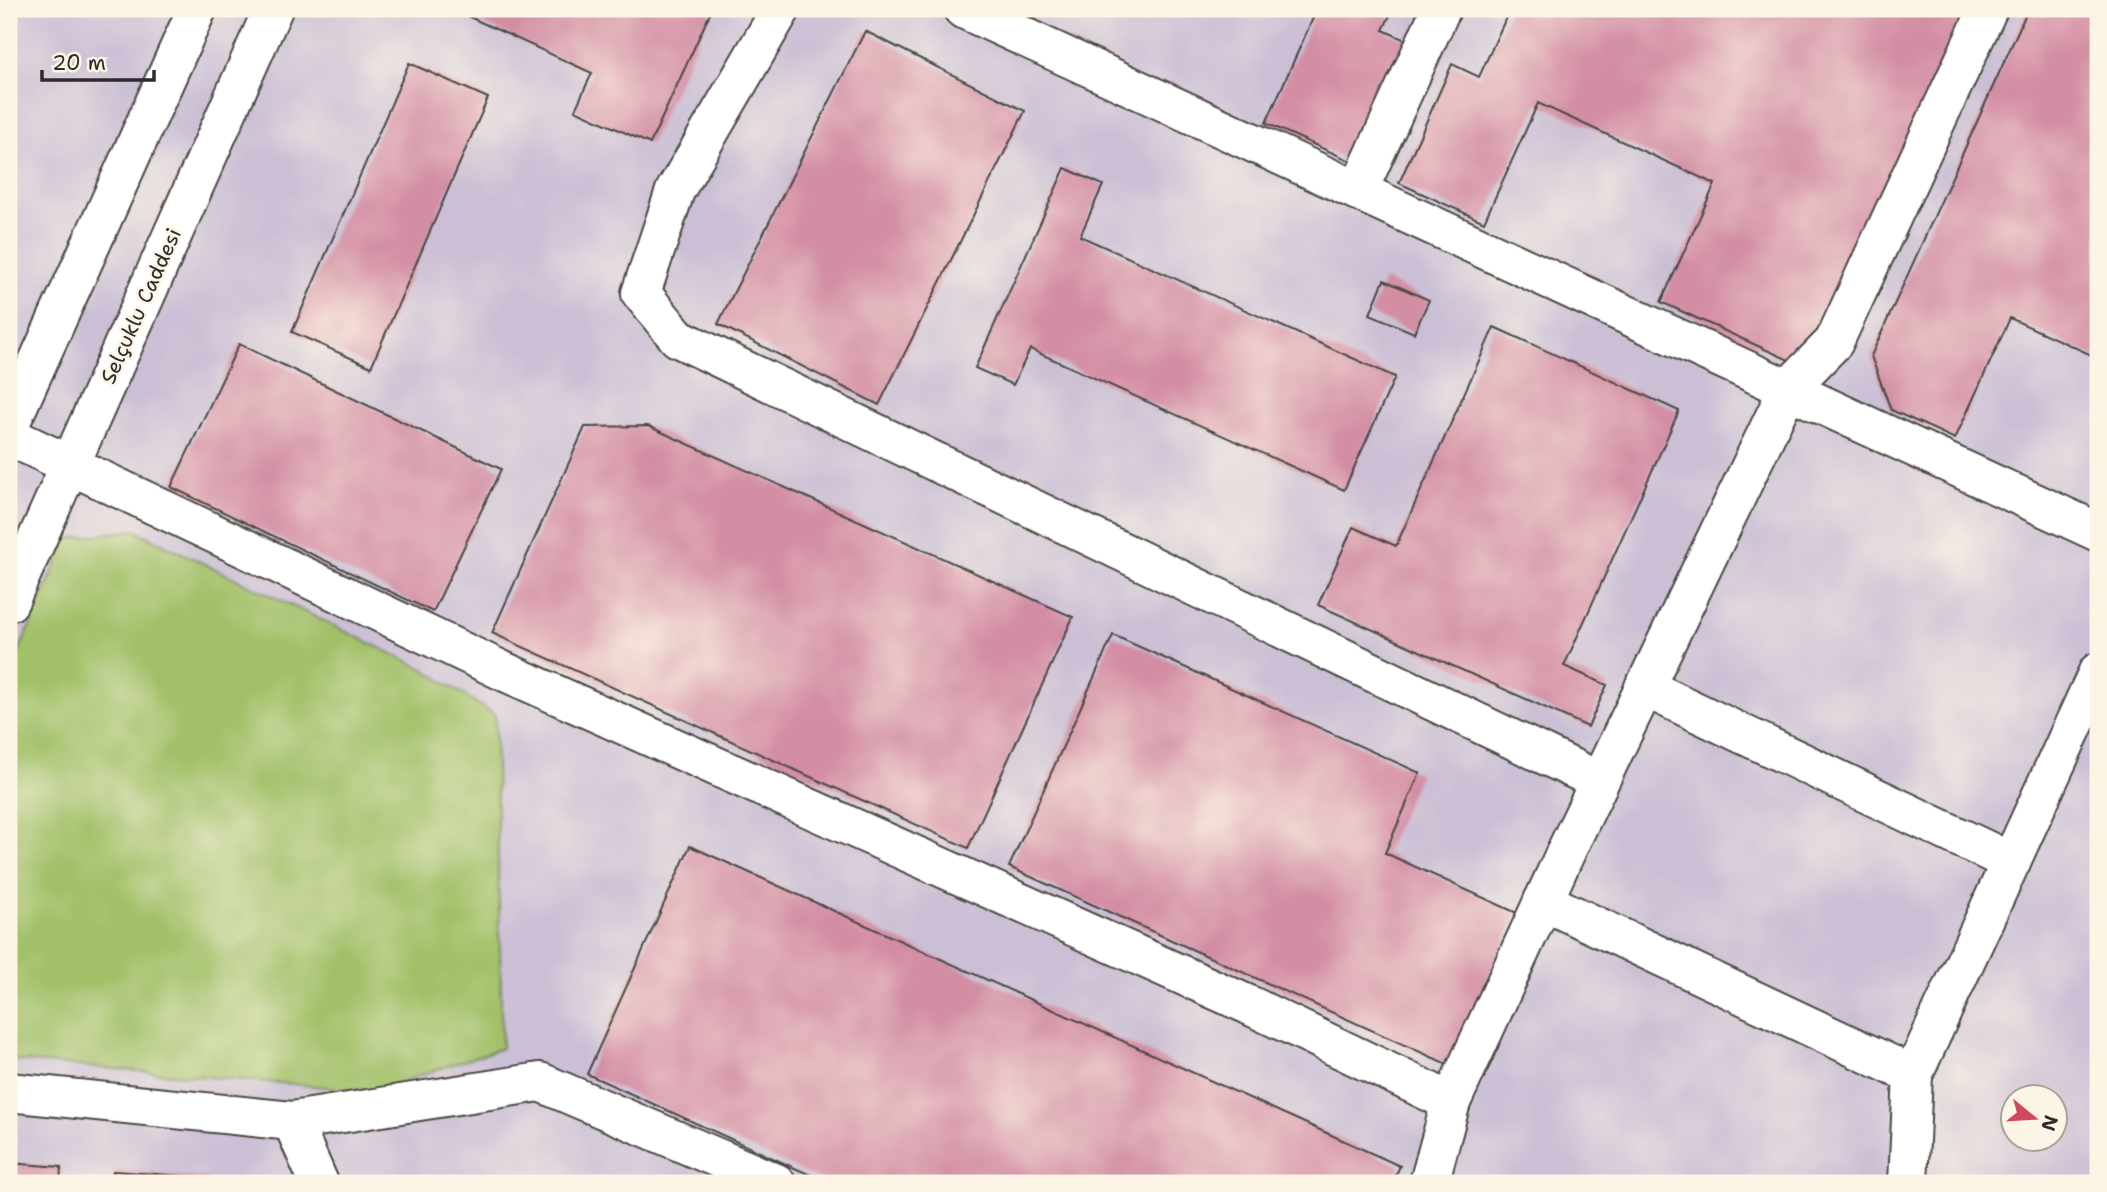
<svg xmlns="http://www.w3.org/2000/svg" width="2107" height="1192" viewBox="0 0 2107 1192" font-family="'Shantell Sans',sans-serif">
<style>
.industrial{fill:#cbbfd5;fill-rule:evenodd}
.green{fill:#a1c067;stroke:#667649;stroke-width:2}
.building{fill:#d38ea4}
.lines{fill:none;stroke-linecap:round;stroke-linejoin:round}
.minor-casing{stroke:#494742;stroke-width:42}
.minor{stroke:#fff;stroke-width:38}
.labels{text-anchor:middle;dominant-baseline:central;stroke-width:5;stroke-linejoin:round;paint-order:stroke}
.street-label{font-size:21px;fill:#2b2b2b;stroke:#fcf5e5}
</style>
<rect width="100%" height="100%" fill="#fcf5e5"/>
<filter id="ink" filterUnits="userSpaceOnUse"><feTurbulence type="fractalNoise" baseFrequency=".0143" numOctaves="2"/><feDisplacementMap in="SourceGraphic" scale="14" xChannelSelector="R" yChannelSelector="G"/><feConvolveMatrix kernelMatrix="1 2 1 2 8 2 1 2 1" color-interpolation-filters="sRGB"/></filter>
<filter id="wash" filterUnits="userSpaceOnUse"><feTurbulence type="fractalNoise" baseFrequency=".00686" numOctaves="4" result="noise"/><feDisplacementMap in="SourceGraphic" scale="28" xChannelSelector="R" yChannelSelector="G"/><feGaussianBlur stdDeviation="1.57" result="paint"/><feColorMatrix in="noise" values="0 0 0 0 0 0 0 0 0 0 0 0 0 0 0 0 0 1.4 0 .05"/><feComposite in="paint" operator="in"/></filter>
<g filter="url(#wash)">
<rect width="100%" height="100%" fill="#f4e3c6"/>
<path class="industrial" d="M 9,9 L 2098,9 L 2098,1183 L 9,1183 ZM 2012,1098 L 2054,1098 L 2054,1140 L 2012,1140 Z"/>
<path class="green" d="M 134,530 L 424,669 L 495,715 L 502,1048 L 372,1091 L 9,1060 L 9,675 L 67,539 Z"/>
<g id="blocks">
<g class="building">
<path d="M 452,9 L 712,9 L 650,144 L 575,110 L 592,73 Z"/>
<path d="M 1015,9 L 1040,9 L 1035,18 Z"/>
<path d="M 1317,9 L 1393,9 L 1383,30 L 1410,42 L 1355,163 L 1266,123 Z"/>
<path d="M 1510,9 L 1973,9 L 1817,351 L 1791,361 L 1661,302 L 1715,184 L 1538,103 L 1484,222 L 1399,183 L 1452,64 L 1479,77 Z"/>
<path d="M 2028,9 L 2098,9 L 2098,358 L 2010,318 L 1955,439 L 1891,410 L 1871,356 Z"/>
<path d="M 865,31 L 1025,111 L 879,405 L 718,324 Z"/>
<path d="M 409,63 L 488,98 L 371,367 L 292,332 Z"/>
<path d="M 1065,168 L 1103,185 L 1080,236 L 1395,377 L 1344,490 L 1030,349 L 1013,385 L 975,368 Z"/>
<path d="M 1384,280 L 1429,300 L 1414,333 L 1370,314 Z"/>
<path d="M 1494,327 L 1679,411 L 1564,666 L 1607,685 L 1588,727 L 1318,605 L 1353,527 L 1396,546 Z"/>
<path d="M 239,344 L 501,469 L 433,612 L 171,487 Z"/>
<path d="M 648,426 L 1073,617 L 968,848 L 492,633 L 585,427 Z"/>
<path d="M 1113,635 L 1420,773 L 1385,853 L 1517,913 L 1449,1065 L 1009,867 Z"/>
<path d="M 690,846 L 1400,1166 L 1392,1183 L 828,1183 L 587,1074 Z"/>
<path d="M 9,1163 L 61,1167 L 60,1183 L 9,1183 Z"/>
<path d="M 113,1171 L 209,1178 L 208,1183 L 112,1183 Z"/>
</g>
</g>
</g>
<g filter="url(#ink)">
<use href="#blocks" fill-opacity="0" stroke="#494742" stroke-width="2"/>
<g class="lines">
<g class="minor-casing">
<g id="minor">
<path d="M 781,9 L 675,191 L 641,293 L 678,338 L 1599,781"/>
<path d="M 963,9 L 2098,532"/>
<path d="M 1358,191 L 1441,9"/>
<path d="M 9,426 L 197,9"/>
<path d="M 9,436 L 501,670 L 1249,1005 L 1451,1102"/>
<path d="M 9,602 L 273,9"/>
<path d="M 1644,687 L 2011,862"/>
<path d="M 1543,901 L 1913,1075"/>
<path d="M 9,1092 L 292,1121 L 540,1082 L 776,1183"/>
<path d="M 292,1121 L 319,1183"/>
<path d="M 1429,1183 L 1451,1102 L 1569,845 L 1788,389 L 1834,342 L 1988,9"/>
<path d="M 1908,1183 L 1913,1075 L 2098,672"/>
</g>
</g>
<use href="#minor" class="minor"/>
</g>
</g>
<g class="labels">
<g class="street-label">
<text transform="translate(141 306) rotate(-66)">Selçuklu Caddesi</text>
</g>
</g>
<rect width="2107" height="1192" fill="none" stroke="#fcf5e5" stroke-width="35"/>
<g transform="translate(2034 1118) rotate(108)"><circle r="33" fill="#fcf5e5" stroke="#a8a49b" stroke-width="2"/>
<path d="M0-5L12 26L0 18L-12 26Z" fill="#d1495b"/>
<text y="-10" font-size="19" font-weight="bold" text-anchor="middle" fill="#2b2b2b">N</text>
</g>
<path d="M42 70v10h112v-10" fill="none" stroke="#2b2b2b" stroke-width="3.5"/>
<text x="52" y="70" font-size="21" fill="#2b2b2b" stroke="#fcf5e5" stroke-width="5" paint-order="stroke">20 m</text>
</svg>
